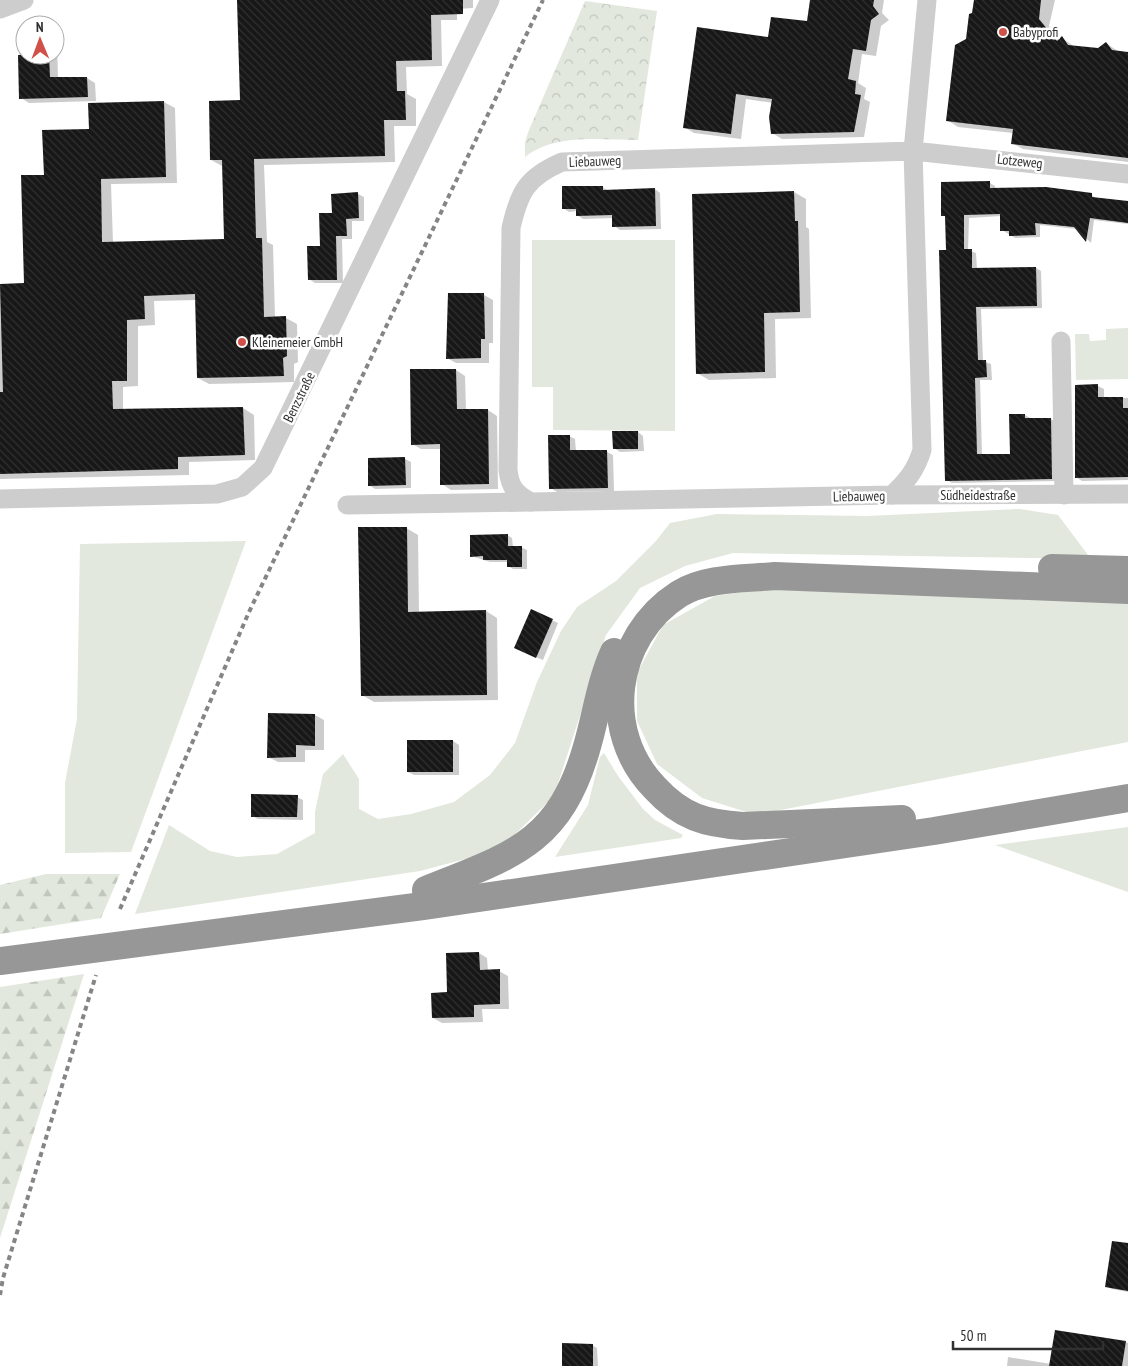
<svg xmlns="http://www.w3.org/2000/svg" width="1128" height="1366" viewBox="0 0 1128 1366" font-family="'PT Sans Narrow',sans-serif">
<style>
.grass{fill:#e2e8dd}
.forest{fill:url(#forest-firs)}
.park{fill:url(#park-crowns)}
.shadow{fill:#0003}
.building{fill:url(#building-back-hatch)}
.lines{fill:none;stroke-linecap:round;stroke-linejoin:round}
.street{stroke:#cdcdcd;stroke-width:19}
.highway{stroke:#979797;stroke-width:28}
.rail{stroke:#858585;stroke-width:4;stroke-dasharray:5 4;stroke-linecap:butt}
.poi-dot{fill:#d05149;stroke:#fff;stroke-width:2}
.labels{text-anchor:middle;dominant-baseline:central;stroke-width:5;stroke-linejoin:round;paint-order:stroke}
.poi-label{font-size:14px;fill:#303030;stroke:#fff;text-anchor:start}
.street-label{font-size:14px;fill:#303030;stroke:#fff}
</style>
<defs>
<pattern id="forest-firs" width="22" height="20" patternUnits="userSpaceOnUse" patternTransform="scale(1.25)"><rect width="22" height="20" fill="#e2e8dd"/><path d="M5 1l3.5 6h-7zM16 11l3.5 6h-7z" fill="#c2c7be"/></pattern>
<pattern id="park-crowns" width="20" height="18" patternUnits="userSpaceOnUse" patternTransform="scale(1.25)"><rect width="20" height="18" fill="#e2e8dd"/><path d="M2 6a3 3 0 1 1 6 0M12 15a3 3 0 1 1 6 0" fill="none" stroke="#c2c7be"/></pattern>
<pattern id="building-back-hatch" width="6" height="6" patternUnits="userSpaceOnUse" patternTransform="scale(1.25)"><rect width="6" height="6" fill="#171717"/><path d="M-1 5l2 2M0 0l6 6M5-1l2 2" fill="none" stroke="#303030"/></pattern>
</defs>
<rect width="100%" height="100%" fill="#fff"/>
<g class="grass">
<path d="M 532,240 L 675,240 L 675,431 L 553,430 L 553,387 L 532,387 Z"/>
<path d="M 1128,328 L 1128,379 L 1076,380 L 1075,334 L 1089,334 L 1090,341 L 1106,340 L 1106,329 Z"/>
<path d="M 1020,509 L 1058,515 L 1091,559 L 733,553 L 685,566 L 640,588 L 606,635 L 554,796 L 499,850 L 420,871 L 135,914 L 169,825 L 210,851 L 237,857 L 277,854 L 315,833 L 315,812 L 323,774 L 343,754 L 359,779 L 359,809 L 378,819 L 411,814 L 454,802 L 490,775 L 515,743 L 537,682 L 561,631 L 577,607 L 616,581 L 656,541 L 670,523 L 717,514 L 867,516 Z"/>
<path d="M 246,541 L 131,852 L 65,853 L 65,783 L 77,719 L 80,544 Z"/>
<path d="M 795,585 L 1128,597 L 1128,742 L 756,815 L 702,798 L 657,764 L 637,721 L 637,673 L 663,625 L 715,596 Z"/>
<path d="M 604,753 L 618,776 L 643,809 L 655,820 L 683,835 L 681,838 L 555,857 L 588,805 L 600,757 Z"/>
<path d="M 1128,827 L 1128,892 L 995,845 Z"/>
</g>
<g class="forest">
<path d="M 46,874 L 120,874 L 101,918 L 0,934 L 0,885 Z"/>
<path d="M 84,974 L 0,1238 L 0,987 Z"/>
</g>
<path class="park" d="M 585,1 L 657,11 L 638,140 C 600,140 556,133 525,157 L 525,142 L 529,130 Z"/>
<g class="shadow">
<path d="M 238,0 L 473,0 L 473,8 L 457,9 L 457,20 L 441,20 L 442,66 L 406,67 L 407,94 L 416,99 L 416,126 L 394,126 L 395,162 L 264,165 L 267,242 L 273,245 L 275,318 L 286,318 L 297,324 L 298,362 L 294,364 L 294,382 L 209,384 L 198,378 L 197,300 L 154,301 L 155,325 L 138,326 L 138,386 L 123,387 L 123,411 L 243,408 L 254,415 L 255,460 L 189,462 L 189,475 L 0,479 L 0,285 L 25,284 L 45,176 L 90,130 L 89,104 L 164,102 L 175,108 L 177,183 L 111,184 L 113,243 L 226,240 L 222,166 L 211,160 L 241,101 Z"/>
<path d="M 811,0 L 884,0 L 882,13 L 889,20 L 881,26 L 876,56 L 862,54 L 858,83 L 866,88 L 864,99 L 870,102 L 864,137 L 782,139 L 772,133 L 773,103 L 746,99 L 741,139 L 694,133 L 684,127 L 769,39 L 808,23 Z"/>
<path d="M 974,0 L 1055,0 L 1049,26 L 1060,40 L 1062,38 L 1075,47 L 1098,49 L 1106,43 L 1119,52 L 1128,53 L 1128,162 L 1023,149 L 1012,143 L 1013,133 L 958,127 L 947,120 L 973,13 Z"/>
<path d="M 19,37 L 25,37 L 25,55 L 55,55 L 55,40 L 57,41 L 58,78 L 87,78 L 95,83 L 96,101 L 29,103 L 21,98 Z"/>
<path d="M 990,183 L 995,186 L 995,189 L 1091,194 L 1096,199 L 1128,202 L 1128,224 L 1094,220 L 1091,243 L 1077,229 L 1040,225 L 1040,237 L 1015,238 L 1002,230 L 1001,216 L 969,218 L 968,250 L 976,253 L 977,269 L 1036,268 L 1041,271 L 1042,308 L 981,309 L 983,361 L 991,364 L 992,380 L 980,380 L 982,455 L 1011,455 L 1025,415 L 1030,418 L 1051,419 L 1056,422 L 1057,481 L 952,483 L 947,480 L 948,251 L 946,217 L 943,215 Z"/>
<path d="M 602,187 L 609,191 L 655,189 L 660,193 L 661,229 L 620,230 L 614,226 L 614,218 L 583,219 L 577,215 L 577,211 L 569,212 L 563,208 Z"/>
<path d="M 794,192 L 806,199 L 806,227 L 809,229 L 811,318 L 775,319 L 776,378 L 709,380 L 697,373 L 694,195 Z"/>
<path d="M 358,194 L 364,197 L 364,221 L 352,221 L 352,239 L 342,239 L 343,283 L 315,283 L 309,279 L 333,214 Z"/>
<path d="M 484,295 L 493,300 L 493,343 L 489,343 L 489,363 L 456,363 L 447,358 Z"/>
<path d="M 456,370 L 465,376 L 466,410 L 488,410 L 497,416 L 498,489 L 451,490 L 442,484 L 441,449 L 421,449 L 412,444 L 412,371 Z"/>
<path d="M 1098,386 L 1104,389 L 1104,398 L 1128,398 L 1128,480 L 1082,481 L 1076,477 Z"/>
<path d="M 638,432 L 643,436 L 644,451 L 620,452 L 614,448 Z"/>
<path d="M 569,436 L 575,439 L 576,451 L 607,452 L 613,455 L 614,491 L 557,492 L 551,488 Z"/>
<path d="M 369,459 L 405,459 L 411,462 L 411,488 L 375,489 L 369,485 Z"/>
<path d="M 406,528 L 418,535 L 419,613 L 486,611 L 497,618 L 498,700 L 374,702 L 362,695 Z"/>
<path d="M 507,535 L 512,538 L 513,547 L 521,547 L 527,550 L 527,569 L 513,569 L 508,566 L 508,562 L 490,562 L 471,556 Z"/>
<path d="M 532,611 L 558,623 L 543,660 L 521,651 Z"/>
<path d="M 315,715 L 324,720 L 324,750 L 305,750 L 305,762 L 278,762 L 268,757 Z"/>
<path d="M 453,741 L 459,745 L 459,775 L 414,775 L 408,772 Z"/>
<path d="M 297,797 L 303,800 L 303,820 L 258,819 L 252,816 Z"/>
<path d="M 479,953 L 487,958 L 488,971 L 499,971 L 508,976 L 509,1009 L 482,1009 L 483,1022 L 442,1023 L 433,1018 Z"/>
<path d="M 1128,1245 L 1128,1292 L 1112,1289 L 1106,1286 Z"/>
<path d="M 1126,1342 L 1128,1343 L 1128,1366 L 1007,1366 L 1008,1357 L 1051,1364 Z"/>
<path d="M 592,1345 L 597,1348 L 598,1366 L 564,1366 Z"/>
</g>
<g class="building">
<path d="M 237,0 L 463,0 L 463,14 L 431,15 L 432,60 L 396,61 L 397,91 L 405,91 L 406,120 L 384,120 L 385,156 L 254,159 L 256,238 L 262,238 L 264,317 L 286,316 L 287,356 L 283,358 L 284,376 L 197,378 L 195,294 L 144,296 L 145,319 L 127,320 L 127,381 L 112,381 L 113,409 L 243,407 L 245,455 L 178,457 L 178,469 L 0,474 L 0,392 L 3,392 L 0,284 L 24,283 L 21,175 L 44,175 L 42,130 L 89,129 L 88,103 L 164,101 L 166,177 L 101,179 L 102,242 L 224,239 L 222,160 L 210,160 L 209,101 L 240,100 Z"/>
<path d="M 810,0 L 874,0 L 873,6 L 879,14 L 871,20 L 866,51 L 853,49 L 848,79 L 856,81 L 855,94 L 861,95 L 854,132 L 771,134 L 769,117 L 772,99 L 736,94 L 731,134 L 683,128 L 697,27 L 768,37 L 771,17 L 807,21 Z"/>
<path d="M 974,0 L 1041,0 L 1039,19 L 1057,41 L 1062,36 L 1068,45 L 1098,48 L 1106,42 L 1112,50 L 1128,52 L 1128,158 L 1011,144 L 1013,129 L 946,121 L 955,45 L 966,39 L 969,14 L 972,13 Z"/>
<path d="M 18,55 L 49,55 L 50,77 L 87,77 L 88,97 L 19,99 Z"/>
<path d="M 990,181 L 990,188 L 1046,187 L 1092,193 L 1092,197 L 1128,201 L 1128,223 L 1090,218 L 1086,242 L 1074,227 L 1035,223 L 1036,235 L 1009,236 L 1009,231 L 1000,231 L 1000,214 L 964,215 L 964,249 L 972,249 L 972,268 L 1036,267 L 1037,306 L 976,307 L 978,360 L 986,360 L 987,377 L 975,378 L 977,454 L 1010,454 L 1009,414 L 1025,414 L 1025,418 L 1051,418 L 1052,479 L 945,481 L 939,250 L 946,250 L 945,216 L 941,216 L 941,182 Z"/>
<path d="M 562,186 L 603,186 L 603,190 L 655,188 L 656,226 L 612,227 L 612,215 L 576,216 L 576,209 L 562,209 Z"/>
<path d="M 794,191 L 795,221 L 798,221 L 800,312 L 764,313 L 765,372 L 696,374 L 692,194 Z"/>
<path d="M 358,192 L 359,218 L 346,219 L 347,236 L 336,236 L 337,280 L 308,280 L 307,246 L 320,246 L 319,213 L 332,213 L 331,194 Z"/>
<path d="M 448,293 L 484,293 L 485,339 L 481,339 L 481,358 L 446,359 Z"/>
<path d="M 410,369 L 456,369 L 457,409 L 488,409 L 489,484 L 440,485 L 440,444 L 411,445 Z"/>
<path d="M 1098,384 L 1098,397 L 1123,397 L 1123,408 L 1128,408 L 1128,477 L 1075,478 L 1075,385 Z"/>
<path d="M 612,431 L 638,431 L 638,449 L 613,449 Z"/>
<path d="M 548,435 L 570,435 L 570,450 L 607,450 L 608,488 L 549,489 Z"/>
<path d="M 405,457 L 406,485 L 368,486 L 368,458 Z"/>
<path d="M 358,527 L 407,527 L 408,612 L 486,610 L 487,695 L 361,696 Z"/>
<path d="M 508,534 L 508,546 L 522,546 L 522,567 L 507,567 L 507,560 L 483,560 L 483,556 L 470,557 L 470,535 Z"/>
<path d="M 531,609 L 553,619 L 536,658 L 514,648 Z"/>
<path d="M 268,713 L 315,714 L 315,746 L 296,745 L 296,757 L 267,758 Z"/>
<rect x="407" y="740" width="46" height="32"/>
<path d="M 251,794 L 298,795 L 297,817 L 251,817 Z"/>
<path d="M 479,952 L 480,970 L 500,969 L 500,1004 L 474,1005 L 474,1017 L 432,1018 L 431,993 L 447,992 L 446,953 Z"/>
<path d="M 1112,1241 L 1128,1243 L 1128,1291 L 1105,1287 Z"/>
<path d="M 1055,1330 L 1126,1341 L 1122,1366 L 1049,1366 Z"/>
<path d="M 562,1343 L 593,1344 L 593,1366 L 562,1366 Z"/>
</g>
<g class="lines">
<g class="street">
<path d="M 927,0 L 913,151 L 922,450 C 916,470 907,481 892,495 L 531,502 C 516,494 510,488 508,470 L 511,228 C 519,192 527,177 562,162 L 913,151 L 1128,174"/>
<path d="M 0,9 L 24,0"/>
<path d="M 1061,341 L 1064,495"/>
<path d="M 892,495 L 1128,494"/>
<path d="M 0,499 L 217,494 L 242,487 L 263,468 L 490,0"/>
<path d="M 347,505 L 531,502"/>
</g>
<g class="highway">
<path d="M 1052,568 L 1128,570"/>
<path d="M 902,819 L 743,826 C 727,825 710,823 695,817 C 680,811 666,800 655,788 C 600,732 612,637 679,594 C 706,577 745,579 775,576 L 1128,590"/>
<path d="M 426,890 C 510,856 558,845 586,750 C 596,717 600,683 614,652"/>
<path d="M 0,961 L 423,906 L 934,831 L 1128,798"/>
</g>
<g class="rail">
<path d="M 120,909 L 249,612 L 543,0"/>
<path d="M 0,1295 L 3,1278 L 96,975"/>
</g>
</g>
<g class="poi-dot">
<circle cx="1003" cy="32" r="5"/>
<circle cx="242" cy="342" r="5"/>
</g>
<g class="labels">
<g class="poi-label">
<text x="1013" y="32">Babyprofi</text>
<text x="252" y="342">Kleinemeier GmbH</text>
</g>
<g class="street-label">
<text transform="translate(595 161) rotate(-2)">Liebauweg</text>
<text transform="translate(1020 161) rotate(6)">Lotzeweg</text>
<text transform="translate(299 397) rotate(-64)">Benzstraße</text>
<text x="978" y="495">Südheidestraße</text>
<text transform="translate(859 496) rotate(-1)">Liebauweg</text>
</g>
</g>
<g transform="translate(40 40) rotate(359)"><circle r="24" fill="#ffffff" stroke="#acacac"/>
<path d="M0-4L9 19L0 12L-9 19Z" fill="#d05149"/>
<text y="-8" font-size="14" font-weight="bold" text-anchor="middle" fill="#303030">N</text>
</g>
<path d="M953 1341v8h150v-8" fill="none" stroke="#303030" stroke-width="2.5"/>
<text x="960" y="1341" font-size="15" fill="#303030" stroke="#ffffff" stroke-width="4" paint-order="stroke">50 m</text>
</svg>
